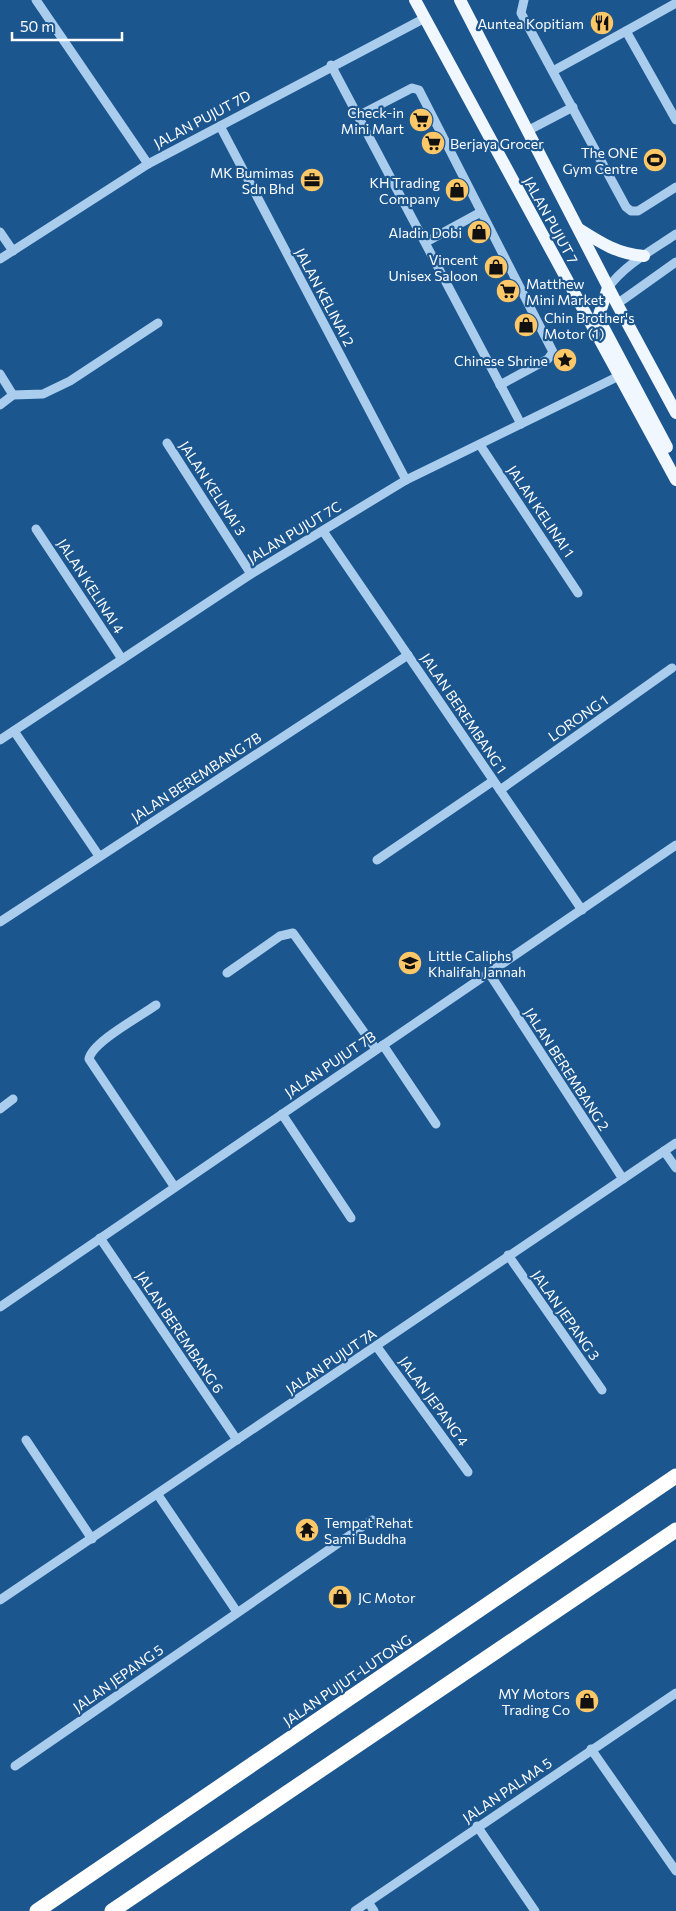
<svg xmlns="http://www.w3.org/2000/svg" width="676" height="1911" viewBox="0 0 676 1911" font-family="Commissioner,sans-serif">
<style>
.lines{fill:none;stroke-linecap:round;stroke-linejoin:round}
.minor{stroke:#aacdee;stroke-width:9}
.major{stroke:#f1f7ff;stroke-width:12}
.highway{stroke:#fff;stroke-width:15}
.labels{text-anchor:middle;dominant-baseline:central;stroke-width:4.5;stroke-linejoin:round;paint-order:stroke}
.poi-label{font-size:14px;fill:#fff;stroke:#1c568f;text-anchor:end}
.street-label{font-size:14px;fill:#fff;stroke:#1c568f}
</style>
<rect width="100%" height="100%" fill="#1c568f"/>
<g class="lines">
<g class="minor">
<path d="M 36,0 L 148,164"/>
<path d="M 524,0 L 521,13 L 626,207 L 631,211 L 638,211 L 676,187"/>
<path d="M 626,31 L 676,3"/>
<path d="M 331,65 L 521,424"/>
<path d="M 553,71 L 626,31 L 676,120"/>
<path d="M 358,116 L 412,88 L 419,90 L 553,352 L 548,359 L 500,385"/>
<path d="M 220,126 L 406,480"/>
<path d="M 529,130 L 573,107"/>
<path d="M 0,232 L 13,251"/>
<path d="M 426,242 L 481,212"/>
<path d="M 0,259 L 148,164 L 425,18"/>
<path d="M 608,288 C 624,265 654,249 676,234"/>
<path d="M 617,304 L 676,262"/>
<path d="M 0,374 L 13,395"/>
<path d="M 0,405 L 13,395 L 43,394 L 70,381 L 158,323"/>
<path d="M 167,443 L 251,574"/>
<path d="M 480,445 L 578,593"/>
<path d="M 36,529 L 122,659"/>
<path d="M 323,531 L 582,910"/>
<path d="M 14,731 L 99,856"/>
<path d="M 0,740 L 251,574 L 406,480 L 619,376"/>
<path d="M 500,790 L 672,668"/>
<path d="M 377,860 L 493,781"/>
<path d="M 0,922 L 408,655"/>
<path d="M 227,973 L 280,936 L 293,933 L 376,1049"/>
<path d="M 489,973 L 623,1179"/>
<path d="M 156,1005 C 141,1016 92,1042 89,1059 L 174,1186"/>
<path d="M 383,1045 L 436,1124"/>
<path d="M 0,1109 L 13,1099"/>
<path d="M 282,1114 L 351,1218"/>
<path d="M 664,1151 L 676,1168"/>
<path d="M 100,1238 L 237,1440"/>
<path d="M 508,1255 L 602,1390"/>
<path d="M 0,1307 L 676,845"/>
<path d="M 377,1347 L 468,1472"/>
<path d="M 26,1440 L 92,1539"/>
<path d="M 158,1495 L 237,1612"/>
<path d="M 0,1600 L 676,1143"/>
<path d="M 591,1749 L 676,1871"/>
<path d="M 15,1766 L 372,1520"/>
<path d="M 477,1826 L 535,1911"/>
<path d="M 368,1902 L 374,1911"/>
<path d="M 355,1911 L 676,1693"/>
</g>
<g class="major">
<path d="M 415,0 L 676,480"/>
<path d="M 460,0 L 617,304 L 676,413"/>
<path d="M 579,229 C 601,243 618,254 644,256"/>
<path d="M 608,288 L 599,315 L 600,321 L 667,447"/>
</g>
<g class="highway">
<path d="M 37,1911 L 676,1476"/>
<path d="M 112,1911 L 676,1530"/>
</g>
</g>
<defs>
<g id="restaurant-disc" transform="scale(1.25)"><circle r="9.5" fill="#fec868" stroke="#1c568f"/><path d="M-5-6h1v4h1v-4h1v4h1v-4h1v5L-1.5 .5V6h-2V.5L-5-1ZM5-6V6H3V1.5H1.5Q1.5-4 5-6Z" fill="#111"/></g>
<g id="supermarket-disc" transform="scale(1.25)"><circle r="9.5" fill="#fec868" stroke="#1c568f"/><path d="M-6-5.5h2.5l.6 2H6L4.5 2H-2.5L-4.4-4H-6ZM-1.5 3.2a1.3 1.3 0 1 0 .1 0ZM3 3.2a1.3 1.3 0 1 0 .1 0Z" fill="#111"/></g>
<g id="stadium-disc" transform="scale(1.25)"><circle r="9.5" fill="#fec868" stroke="#1c568f"/><path d="M0-5a6.5 5 0 1 0 0 10a6.5 5 0 1 0 0-10ZM-3.5-1.8h7v3.6h-7Z" fill="#111"/></g>
<g id="office-disc" transform="scale(1.25)"><circle r="9.5" fill="#fec868" stroke="#1c568f"/><path d="M-6-3h4V-5.5h4V-3h4V5H-6ZM-1-4.5V-3h2v-1.5ZM-6 0V1H6V0Z" fill="#111"/></g>
<g id="shop-disc" transform="scale(1.25)"><circle r="9.5" fill="#fec868" stroke="#1c568f"/><path d="M-5-2.5h2.3a2.7 3.5 0 0 1 5.4 0H5L5.5 6h-11ZM-1.5-2.5h3a1.5 2.3 0 0 0-3 0Z" fill="#111"/></g>
<g id="sight-disc" transform="scale(1.25)"><circle r="9.5" fill="#fec868" stroke="#1c568f"/><path d="M0-6L1.8-2.2L6-1.7L2.9 1.2L3.7 5.4L0 3.3L-3.7 5.4L-2.9 1.2L-6-1.7L-1.8-2.2Z" fill="#111"/></g>
<g id="school-disc" transform="scale(1.25)"><circle r="9.5" fill="#fec868" stroke="#1c568f"/><path d="M0-5L7-2L0 1L-7-2ZM-4 1L0 2.5L4 1V4Q0 6-4 4Z" fill="#111"/></g>
<g id="temple-disc" transform="scale(1.25)"><circle r="9.5" fill="#fec868" stroke="#1c568f"/><path d="M0-6L5-2H3V0L6.5 2.5H4V6H1.5V3h-3V6H-4V2.5H-6.5L-3 0V-2H-5Z" fill="#111"/></g>
</defs>
<g fill-rule="evenodd">
<use href="#restaurant-disc" x="602" y="23"/>
<use href="#supermarket-disc" x="421" y="120"/>
<use href="#supermarket-disc" x="433" y="143"/>
<use href="#stadium-disc" x="655" y="160"/>
<use href="#office-disc" x="312" y="180"/>
<use href="#shop-disc" x="457" y="190"/>
<use href="#shop-disc" x="479" y="232"/>
<use href="#shop-disc" x="496" y="267"/>
<use href="#supermarket-disc" x="508" y="291"/>
<use href="#shop-disc" x="526" y="325"/>
<use href="#sight-disc" x="565" y="360"/>
<use href="#school-disc" x="410" y="963"/>
<use href="#temple-disc" x="307" y="1530"/>
<use href="#shop-disc" x="340" y="1597"/>
<use href="#shop-disc" x="587" y="1701"/>
</g>
<g class="labels">
<g class="poi-label">
<text x="584" y="23">Auntea Kopitiam</text>
<text x="404" y="112">Check-in<tspan x="404" dy="16">Mini Mart</tspan></text>
<text x="450" y="143" text-anchor="start">Berjaya Grocer</text>
<text x="638" y="152">The ONE<tspan x="638" dy="16">Gym Centre</tspan></text>
<text x="294" y="172">MK Bumimas<tspan x="294" dy="16">Sdn Bhd</tspan></text>
<text x="440" y="182">KH Trading<tspan x="440" dy="16">Company</tspan></text>
<text x="462" y="232">Aladin Dobi</text>
<text x="478" y="259">Vincent<tspan x="478" dy="16">Unisex Saloon</tspan></text>
<text x="526" y="283" text-anchor="start">Matthew<tspan x="526" dy="16">Mini Market</tspan></text>
<text x="544" y="317" text-anchor="start">Chin Brother's<tspan x="544" dy="16">Motor (1)</tspan></text>
<text x="548" y="360">Chinese Shrine</text>
<text x="428" y="955" text-anchor="start">Little Caliphs<tspan x="428" dy="16">Khalifah Jannah</tspan></text>
<text x="324" y="1522" text-anchor="start">Tempat Rehat<tspan x="324" dy="16">Sami Buddha</tspan></text>
<text x="358" y="1597" text-anchor="start">JC Motor</text>
<text x="570" y="1693">MY Motors<tspan x="570" dy="16">Trading Co</tspan></text>
</g>
<g class="street-label">
<text transform="translate(202 119) rotate(-28)">JALAN PUJUT 7D</text>
<text transform="translate(551 220) rotate(61)">JALAN PUJUT 7</text>
<text transform="translate(325 297) rotate(62)">JALAN KELINAI 2</text>
<text transform="translate(213 488) rotate(57)">JALAN KELINAI 3</text>
<text transform="translate(541 511) rotate(56)">JALAN KELINAI 1</text>
<text transform="translate(294 532) rotate(-31)">JALAN PUJUT 7C</text>
<text transform="translate(91 586) rotate(57)">JALAN KELINAI 4</text>
<text transform="translate(464 713) rotate(56)">JALAN BEREMBANG 1</text>
<text transform="translate(578 718) rotate(-35)">LORONG 1</text>
<text transform="translate(196 777) rotate(-33)">JALAN BEREMBANG 7B</text>
<text transform="translate(330 1064) rotate(-34)">JALAN PUJUT 7B</text>
<text transform="translate(567 1069) rotate(57)">JALAN BEREMBANG 2</text>
<text transform="translate(566 1315) rotate(55)">JALAN JEPANG 3</text>
<text transform="translate(180 1332) rotate(56)">JALAN BEREMBANG 6</text>
<text transform="translate(331 1361) rotate(-34)">JALAN PUJUT 7A</text>
<text transform="translate(434 1401) rotate(54)">JALAN JEPANG 4</text>
<text transform="translate(118 1678) rotate(-35)">JALAN JEPANG 5</text>
<text transform="translate(347 1680) rotate(-34)">JALAN PUJUT-LUTONG</text>
<text transform="translate(507 1790) rotate(-34)">JALAN PALMA 5</text>
</g>
</g>
<path d="M12 32v8h110v-8" fill="none" stroke="#ffffff" stroke-width="2.5"/>
<text x="20" y="32" font-size="15" fill="#ffffff" stroke="#1c568f" stroke-width="4" paint-order="stroke">50 m</text>
</svg>
